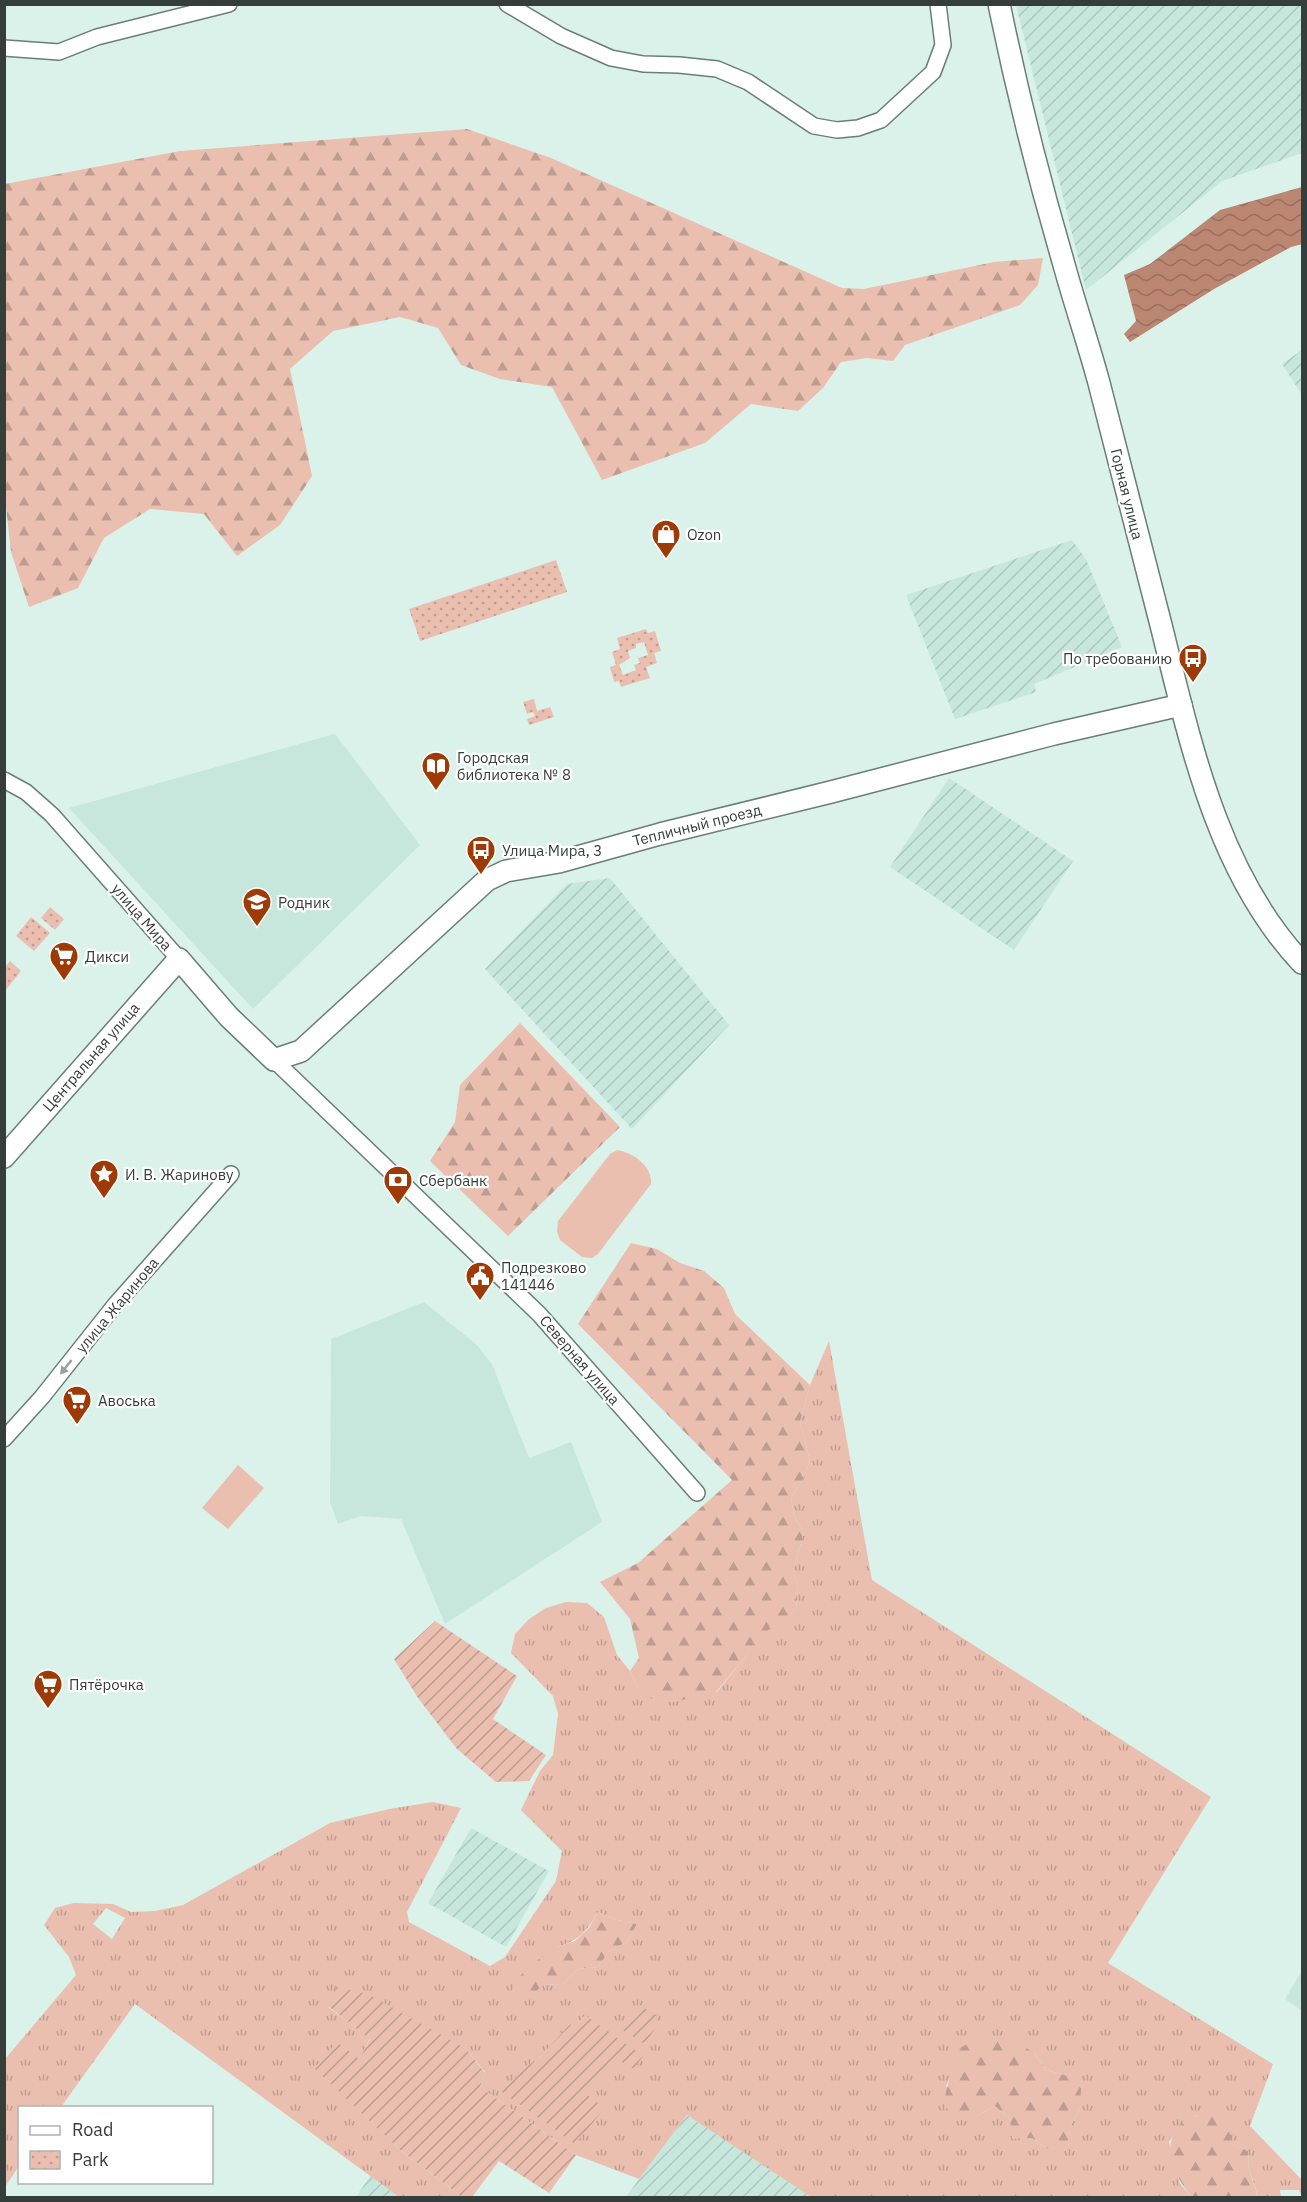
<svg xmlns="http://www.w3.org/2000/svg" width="1307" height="2202" viewBox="0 0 1307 2202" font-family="'IBM Plex Sans',sans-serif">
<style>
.built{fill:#c7e7dc}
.industrial{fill:url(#industrial-furrows)}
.grass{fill:url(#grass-tufts);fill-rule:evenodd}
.forest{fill:url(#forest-firs)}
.park{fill:url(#park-dots);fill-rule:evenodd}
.garden{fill:url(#garden-furrows)}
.pitch{fill:#eabfaf}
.water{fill:url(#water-waves)}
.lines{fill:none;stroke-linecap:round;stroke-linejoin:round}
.street-casing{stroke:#697e77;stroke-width:18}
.secondary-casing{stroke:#697e77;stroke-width:24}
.street{stroke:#fff;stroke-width:15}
.secondary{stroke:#fff;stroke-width:21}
.oneway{fill:#9a9e9d}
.labels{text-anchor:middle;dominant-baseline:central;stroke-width:4.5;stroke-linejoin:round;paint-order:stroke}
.street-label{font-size:15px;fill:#353e3b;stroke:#fff}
.poi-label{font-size:15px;fill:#353e3b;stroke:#fff;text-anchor:start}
</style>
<defs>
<pattern id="industrial-furrows" width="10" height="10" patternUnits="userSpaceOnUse" patternTransform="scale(1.5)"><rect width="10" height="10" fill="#c7e7dc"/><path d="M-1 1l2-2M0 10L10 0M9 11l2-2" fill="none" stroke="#acc7be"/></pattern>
<pattern id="grass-tufts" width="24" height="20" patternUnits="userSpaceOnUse" patternTransform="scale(1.5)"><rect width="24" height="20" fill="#eabfaf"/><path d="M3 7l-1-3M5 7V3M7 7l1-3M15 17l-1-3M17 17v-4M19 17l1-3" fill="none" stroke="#be9d90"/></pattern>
<pattern id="forest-firs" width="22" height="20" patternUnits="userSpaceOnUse" patternTransform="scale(1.5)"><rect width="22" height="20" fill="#eabfaf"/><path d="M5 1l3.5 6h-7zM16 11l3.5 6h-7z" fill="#be9d90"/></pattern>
<pattern id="park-dots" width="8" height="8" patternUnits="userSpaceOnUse" patternTransform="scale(1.5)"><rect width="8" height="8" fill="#eabfaf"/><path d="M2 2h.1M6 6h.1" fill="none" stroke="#be9d90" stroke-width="1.8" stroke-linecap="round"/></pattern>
<pattern id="garden-furrows" width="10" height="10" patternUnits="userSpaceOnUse" patternTransform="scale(1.5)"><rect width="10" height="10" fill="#eabfaf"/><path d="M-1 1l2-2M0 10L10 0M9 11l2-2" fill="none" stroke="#be9d90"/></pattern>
<pattern id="water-waves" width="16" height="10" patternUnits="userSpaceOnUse" patternTransform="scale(1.5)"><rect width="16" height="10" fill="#bb8672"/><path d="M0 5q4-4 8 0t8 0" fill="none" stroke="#996f5f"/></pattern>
</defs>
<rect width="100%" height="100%" fill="#dbf2ea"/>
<g class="built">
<path d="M 335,734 L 420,845 L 253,1009 L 69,808 Z"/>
<path d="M 424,1302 L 477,1345 L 492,1364 L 529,1458 L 571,1442 L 602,1522 L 445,1624 L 401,1519 L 361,1516 L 338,1524 L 330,1502 L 331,1339 Z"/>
<path d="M 1302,1971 L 1302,2011 L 1285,1999 Z"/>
</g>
<g class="industrial">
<path d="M 1016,5 L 1302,5 L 1302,153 L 1222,181 L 1086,290 Z"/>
<path d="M 1302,350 L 1302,395 L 1282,364 Z"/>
<path d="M 1072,540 L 1086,559 L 1122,647 L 1034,684 L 1036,692 L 955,719 L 906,595 Z"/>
<path d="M 949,778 L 1073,861 L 1014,950 L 890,867 Z"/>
<path d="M 610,878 L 729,1025 L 632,1129 L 485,969 L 567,884 Z"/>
<path d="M 471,1828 L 549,1871 L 506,1947 L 428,1903 Z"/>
<path d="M 687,2115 L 811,2197 L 625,2198 Z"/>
<path d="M 370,2176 L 399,2197 L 356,2197 Z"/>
</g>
<path class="grass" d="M 829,1341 L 872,1580 L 1211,1797 L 1108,1963 L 1273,2064 L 1250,2126 L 1302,2180 L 1302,2197 L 1299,2190 L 1280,2190 L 1281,2197 L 1257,2197 L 1256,2189 L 1249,2170 L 1248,2151 L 1230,2143 L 1197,2115 L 1180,2125 L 1169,2142 L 1180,2184 L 1192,2197 L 811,2197 L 687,2115 L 639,2179 L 576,2155 L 480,2087 L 485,2072 L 465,2048 L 441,2036 L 328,2007 L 370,2038 L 359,2059 L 315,2068 L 399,2149 L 462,2197 L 399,2197 L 135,2004 L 61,2107 L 20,2108 L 19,2166 L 5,2187 L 5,2059 L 76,1975 L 69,1957 L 44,1925 L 55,1908 L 74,1903 L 113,1904 L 131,1912 L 155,1911 L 183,1905 L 330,1823 L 389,1809 L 433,1802 L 461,1808 L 407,1912 L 409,1922 L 490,1966 L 505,1957 L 556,1881 L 562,1851 L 521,1810 L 540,1771 L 553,1755 L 558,1714 L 553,1696 L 511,1653 L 515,1634 L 529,1619 L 546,1608 L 566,1602 L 587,1603 L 604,1617 L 617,1655 L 630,1671 L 639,1689 L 717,1692 L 765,1632 L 796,1609 L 798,1589 L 793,1570 L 804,1533 L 794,1516 L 791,1497 L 802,1481 L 810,1461 L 800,1422 L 810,1385 ZM 106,1908 L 125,1918 L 112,1939 L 93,1924 ZM 598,1912 L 617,1920 L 637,1924 L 627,1942 L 609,1951 L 598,1967 L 578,1969 L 563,1984 L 542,1985 L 557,1947 C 580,1940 586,1932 598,1912 ZM 570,2024 L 615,2058 L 584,2093 L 526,2067 L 539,2058 ZM 958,2049 L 1034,2053 L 1046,2070 L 1065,2075 L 1080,2109 L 1070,2127 L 1068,2147 L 1048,2149 L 1032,2138 L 1013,2138 L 1010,2119 L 995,2106 L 977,2116 L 946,2086 L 955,2068 Z"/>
<g class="forest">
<path d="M 467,129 L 551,158 L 842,288 L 864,289 L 994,262 L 1043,258 L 1038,285 L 1020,305 L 905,345 L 893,361 L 867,358 L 841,362 L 823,388 L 798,411 L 751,404 L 705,443 L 602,480 L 552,387 L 500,379 L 461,365 L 438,328 L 400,317 L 333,331 L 290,369 L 312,476 L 280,525 L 237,556 L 204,514 L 150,509 L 104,538 L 78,588 L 29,607 L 11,552 L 5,498 L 5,184 L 180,151 Z"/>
<path d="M 520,1023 L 620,1127 L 508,1236 L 430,1161 L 455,1122 L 460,1085 Z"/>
<path d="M 631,1243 L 657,1249 L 680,1263 L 704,1271 L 724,1288 L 735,1314 L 810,1385 L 800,1422 L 810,1461 L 802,1481 L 791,1497 L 794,1516 L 804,1533 L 793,1570 L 798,1589 L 796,1609 L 765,1633 L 716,1692 L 674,1702 L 655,1701 L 639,1689 L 630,1671 L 639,1658 L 630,1619 L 600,1582 L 638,1563 L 732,1480 L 578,1324 Z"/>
<path d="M 598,1912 L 617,1920 L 637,1924 L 627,1942 L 609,1951 L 598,1967 L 578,1969 L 563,1984 L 542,1985 L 529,2000 L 512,1995 L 514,1981 L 538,1960 L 557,1947 L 575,1941 L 589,1928 Z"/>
<path d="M 996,2036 L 1017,2042 L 1034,2053 L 1046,2070 L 1065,2075 L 1081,2088 L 1080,2109 L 1070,2127 L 1068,2148 L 1048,2149 L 1032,2138 L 1012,2139 L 1010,2119 L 995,2106 L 977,2116 L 958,2121 L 944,2105 C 946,2083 954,2070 957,2049 L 976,2040 Z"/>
<path d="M 1217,2112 L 1233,2123 L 1230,2143 L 1248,2151 L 1249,2170 L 1256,2190 L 1257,2197 L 1192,2197 C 1170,2172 1155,2129 1198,2115 C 1204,2113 1211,2113 1217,2112 Z"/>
</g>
<g class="park">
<path d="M 556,560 L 567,592 L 420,641 L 409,609 Z"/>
<path d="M 646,629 L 648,633 L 655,631 L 661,651 L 654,653 L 657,663 L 646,667 L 650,678 L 621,687 L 619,681 L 614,682 L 610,667 L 616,665 L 612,652 L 620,649 L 617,638 ZM 644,642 L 648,655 L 638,658 L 640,663 L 634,665 L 636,670 L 623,675 L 619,665 L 630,658 L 628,651 L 636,648 L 636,644 Z"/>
<path d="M 534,699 L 537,711 L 550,707 L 554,717 L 529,725 L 527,719 L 535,716 L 533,712 L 527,714 L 523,702 Z"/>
<path d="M 50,907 L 64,919 L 55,930 L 41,918 Z"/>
<path d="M 31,917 L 50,933 L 34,951 L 16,936 Z"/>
<path d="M 10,961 L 21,971 L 5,991 L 5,967 Z"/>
</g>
<g class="garden">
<path d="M 435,1621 L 517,1676 L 493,1719 L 546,1755 L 529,1781 L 496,1782 L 457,1749 L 418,1698 L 394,1659 Z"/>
<path d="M 336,1987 L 368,1994 L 465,2048 L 485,2073 L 480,2087 L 576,2155 L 549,2193 L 499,2161 L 472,2197 L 462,2197 L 399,2149 L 314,2068 L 337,2042 L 359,2059 L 370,2039 L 328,2006 Z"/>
<path d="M 640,2005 L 656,2016 L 656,2027 L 645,2044 L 621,2029 Z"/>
<path d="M 585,2015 L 643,2056 L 634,2069 L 615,2058 L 585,2093 L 605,2108 L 575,2144 L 501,2091 L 526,2067 L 539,2058 L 570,2024 L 574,2027 Z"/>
</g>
<g class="pitch">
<path d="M 617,1150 C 634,1153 652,1166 651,1184 L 598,1254 L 592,1258 L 582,1257 L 560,1240 L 557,1231 L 558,1221 L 610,1154 Z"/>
<path d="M 238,1465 L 264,1488 L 228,1529 L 202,1508 Z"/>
</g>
<path class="water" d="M 1302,187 L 1302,244 L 1291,247 L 1214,289 L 1130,342 L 1124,334 L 1136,321 L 1124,275 L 1150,264 L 1220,210 Z"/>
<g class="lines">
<g class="street-casing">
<g id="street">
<path d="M 507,4 L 561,36 L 611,58 L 643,64 L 679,65 L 717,69 L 748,82 L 814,126 L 837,130 L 858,128 L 881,120 L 933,72 L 943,45 L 938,4"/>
<path d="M 4,48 L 59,52 L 97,37 L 229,4"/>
<path d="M 4,780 L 26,792 L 52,815 L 179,959"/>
<path d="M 274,1060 L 539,1314 L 697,1493"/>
<path d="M 4,1439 L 42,1397 L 115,1305 L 231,1174"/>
</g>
</g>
<g class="secondary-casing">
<g id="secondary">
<path d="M 999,4 C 1017,91 1038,176 1063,261 C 1074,302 1088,342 1099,383 C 1120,464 1140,544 1161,625 C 1190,741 1217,873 1302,963"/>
<path d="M 4,1157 L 179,959 L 229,1017 L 274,1060 L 301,1051 L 487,880 L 506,871 L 559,862 L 660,834 L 831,792 L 1054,734 L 1181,705"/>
</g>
</g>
<use href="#street" class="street"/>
<use href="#secondary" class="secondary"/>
</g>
<defs><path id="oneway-solid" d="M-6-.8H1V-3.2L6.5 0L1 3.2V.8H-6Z" transform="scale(1.5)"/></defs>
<use class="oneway" href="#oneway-solid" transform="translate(66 1367) rotate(128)"/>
<defs>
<g id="shop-pin" transform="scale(1.5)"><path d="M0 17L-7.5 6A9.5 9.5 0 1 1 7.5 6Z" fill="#9e3a06" stroke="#fff"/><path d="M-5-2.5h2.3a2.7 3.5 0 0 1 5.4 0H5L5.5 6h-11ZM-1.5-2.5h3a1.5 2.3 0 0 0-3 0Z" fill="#fff"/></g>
<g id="bus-pin" transform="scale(1.5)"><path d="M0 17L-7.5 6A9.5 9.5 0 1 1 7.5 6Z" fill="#9e3a06" stroke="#fff"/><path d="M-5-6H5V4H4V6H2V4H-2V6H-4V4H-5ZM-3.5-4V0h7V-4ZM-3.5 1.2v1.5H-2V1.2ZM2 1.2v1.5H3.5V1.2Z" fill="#fff"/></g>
<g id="library-pin" transform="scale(1.5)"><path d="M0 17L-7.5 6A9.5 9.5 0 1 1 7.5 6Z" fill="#9e3a06" stroke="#fff"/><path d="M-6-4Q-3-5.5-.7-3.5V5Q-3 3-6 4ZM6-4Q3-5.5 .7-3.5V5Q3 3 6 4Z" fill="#fff"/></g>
<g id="school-pin" transform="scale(1.5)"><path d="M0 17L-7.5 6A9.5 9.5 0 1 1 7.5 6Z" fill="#9e3a06" stroke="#fff"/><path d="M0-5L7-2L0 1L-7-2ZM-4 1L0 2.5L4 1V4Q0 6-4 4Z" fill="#fff"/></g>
<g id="supermarket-pin" transform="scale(1.5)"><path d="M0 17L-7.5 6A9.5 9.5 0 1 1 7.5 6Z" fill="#9e3a06" stroke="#fff"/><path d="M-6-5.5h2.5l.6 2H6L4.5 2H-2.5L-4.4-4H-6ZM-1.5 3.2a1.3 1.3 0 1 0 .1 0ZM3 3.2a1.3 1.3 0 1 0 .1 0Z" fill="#fff"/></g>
<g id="sight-pin" transform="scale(1.5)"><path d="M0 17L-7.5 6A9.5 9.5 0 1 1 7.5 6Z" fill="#9e3a06" stroke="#fff"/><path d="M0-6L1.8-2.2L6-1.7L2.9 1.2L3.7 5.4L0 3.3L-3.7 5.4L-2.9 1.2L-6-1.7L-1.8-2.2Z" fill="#fff"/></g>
<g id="bank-pin" transform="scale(1.5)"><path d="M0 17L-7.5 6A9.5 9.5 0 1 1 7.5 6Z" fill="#9e3a06" stroke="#fff"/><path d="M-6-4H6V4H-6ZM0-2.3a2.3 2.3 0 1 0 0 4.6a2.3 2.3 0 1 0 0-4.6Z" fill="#fff"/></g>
<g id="civic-pin" transform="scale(1.5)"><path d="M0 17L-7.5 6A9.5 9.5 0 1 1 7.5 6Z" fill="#9e3a06" stroke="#fff"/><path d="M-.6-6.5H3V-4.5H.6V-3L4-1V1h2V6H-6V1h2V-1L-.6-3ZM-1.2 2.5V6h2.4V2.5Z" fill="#fff"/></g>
</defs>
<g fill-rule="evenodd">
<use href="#shop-pin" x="666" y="534"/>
<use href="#bus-pin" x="1193" y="658"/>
<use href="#library-pin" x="436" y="766"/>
<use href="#bus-pin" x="481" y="850"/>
<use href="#school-pin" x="257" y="902"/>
<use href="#supermarket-pin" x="64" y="956"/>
<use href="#sight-pin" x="104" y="1174"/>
<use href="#bank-pin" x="398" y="1180"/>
<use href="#civic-pin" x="480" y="1276"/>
<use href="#supermarket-pin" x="77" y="1400"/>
<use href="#supermarket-pin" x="48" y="1684"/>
</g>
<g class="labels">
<g class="street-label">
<text transform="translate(1127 494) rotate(76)">Горная улица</text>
<text transform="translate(697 825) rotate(-14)">Тепличный проезд</text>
<text transform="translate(142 917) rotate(49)">улица Мира</text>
<text transform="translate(91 1057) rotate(-49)">Центральная улица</text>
<text transform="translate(117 1305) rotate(-50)">улица Жаринова</text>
<text transform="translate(580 1360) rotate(49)">Северная улица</text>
</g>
<g class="poi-label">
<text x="687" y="534">Ozon</text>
<text x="1172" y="658" text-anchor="end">По требованию</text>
<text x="457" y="757">Городская<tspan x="457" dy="17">библиотека № 8</tspan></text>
<text x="502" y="850">Улица Мира, 3</text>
<text x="278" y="902">Родник</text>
<text x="85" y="956">Дикси</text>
<text x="125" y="1174">И. В. Жаринову</text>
<text x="419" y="1180">Сбербанк</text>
<text x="501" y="1267">Подрезково<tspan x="501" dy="17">141446</tspan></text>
<text x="98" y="1400">Авоська</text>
<text x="69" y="1684">Пятёрочка</text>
</g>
</g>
<rect width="1307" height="2202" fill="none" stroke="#353e3b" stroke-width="12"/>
<rect x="18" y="2106" width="195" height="78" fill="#ffffff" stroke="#aeb2b1" stroke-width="1.5"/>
<rect x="30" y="2126" width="30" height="9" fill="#ffffff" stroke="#aeb2b1" stroke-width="1.5"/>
<text x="72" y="2136" font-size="18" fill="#353e3b">Road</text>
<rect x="30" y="2151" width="30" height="18" fill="url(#park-dots)" stroke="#aeb2b1" stroke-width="1.5"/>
<text x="72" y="2166" font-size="18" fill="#353e3b">Park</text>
</svg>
